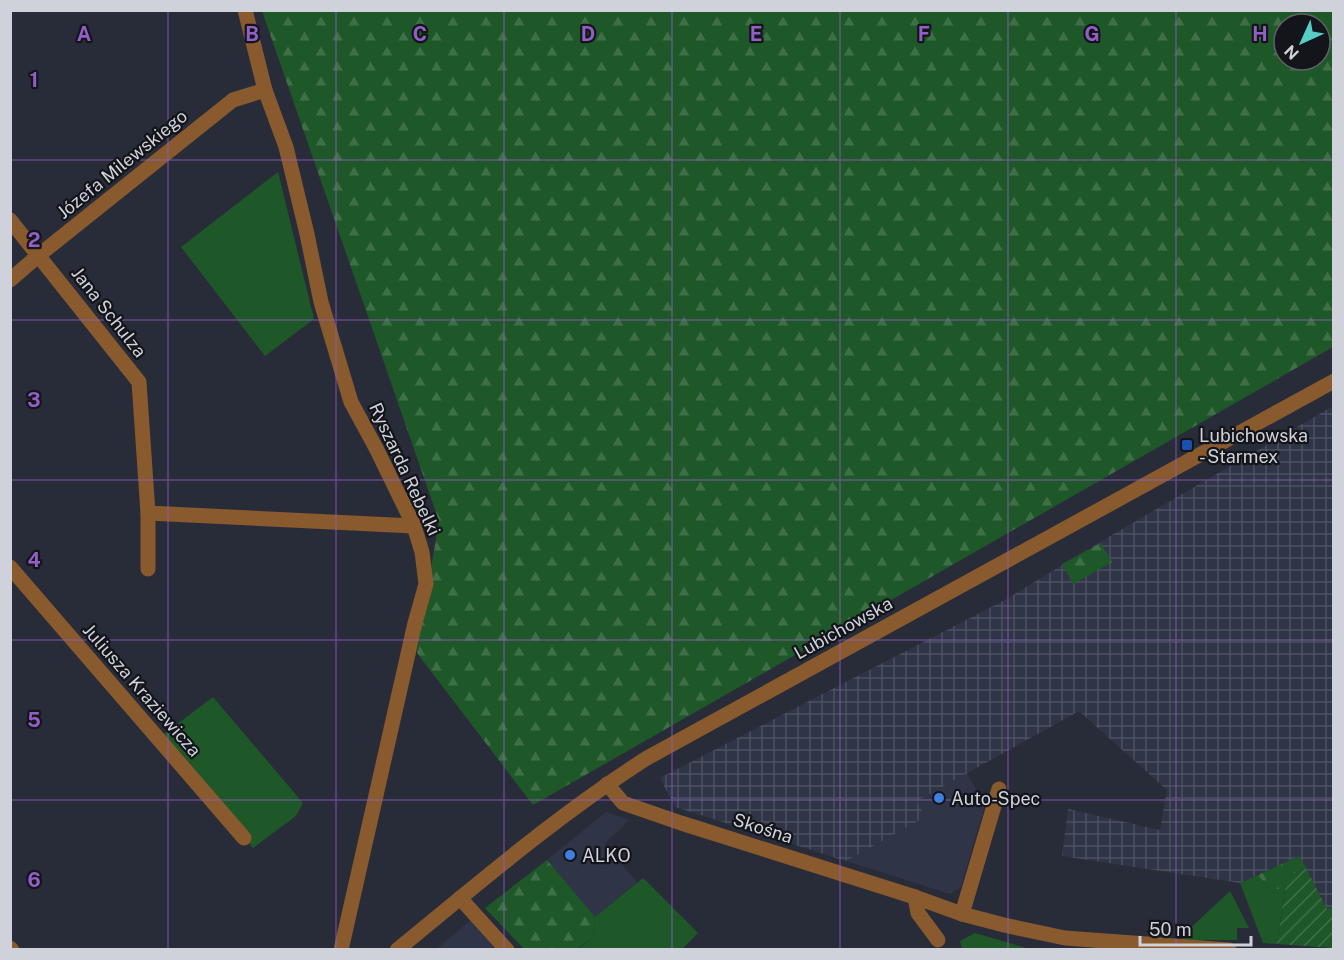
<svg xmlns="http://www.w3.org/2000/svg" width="1344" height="960" viewBox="0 0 1344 960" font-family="'Public Sans',sans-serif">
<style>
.built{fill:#2f3547}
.industrial{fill:url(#industrial-grid)}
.grass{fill:#1f5828}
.forest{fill:url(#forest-firs);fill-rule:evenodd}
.garden{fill:url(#garden-furrows)}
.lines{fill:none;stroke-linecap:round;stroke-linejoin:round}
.minor{stroke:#885a2d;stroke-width:15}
.grid{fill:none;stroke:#945ec7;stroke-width:1.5;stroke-opacity:0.55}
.transit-dot{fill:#1a4fb4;stroke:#13151a;stroke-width:2}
.shop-dot{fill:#3f7fe0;stroke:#13151a;stroke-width:2}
.labels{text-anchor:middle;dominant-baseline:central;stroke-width:4.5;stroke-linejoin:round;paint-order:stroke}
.street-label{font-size:18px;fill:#cfd2da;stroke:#13151a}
.poi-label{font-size:18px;fill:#cfd2da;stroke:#13151a;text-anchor:start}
.grid-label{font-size:20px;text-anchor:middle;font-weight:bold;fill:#945ec7;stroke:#13151a;stroke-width:4.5;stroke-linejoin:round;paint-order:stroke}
</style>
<defs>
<pattern id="industrial-grid" width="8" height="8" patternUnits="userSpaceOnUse" patternTransform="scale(1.5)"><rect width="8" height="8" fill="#2f3547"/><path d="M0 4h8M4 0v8" fill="none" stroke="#4c5161"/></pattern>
<pattern id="forest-firs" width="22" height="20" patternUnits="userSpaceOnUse" patternTransform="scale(1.5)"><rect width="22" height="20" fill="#1f5828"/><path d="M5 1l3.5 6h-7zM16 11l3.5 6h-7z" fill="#3e6f47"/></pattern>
<pattern id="garden-furrows" width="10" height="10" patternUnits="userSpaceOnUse" patternTransform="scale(1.5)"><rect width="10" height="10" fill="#1f5828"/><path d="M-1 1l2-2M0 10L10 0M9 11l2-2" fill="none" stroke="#3e6f47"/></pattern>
</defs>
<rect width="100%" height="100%" fill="#282c39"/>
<g class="built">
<path d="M 967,773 L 985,804 L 961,887 L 950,894 L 846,861 L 925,817 L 916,801 Z"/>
<path d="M 606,812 L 629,820 L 604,844 L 637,882 L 595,917 L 547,860 Z"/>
<path d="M 471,920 L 496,949 L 435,950 Z"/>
</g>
<path class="industrial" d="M 1333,406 L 1333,906 L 1327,909 L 1299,856 L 1240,883 L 1062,856 L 1068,809 L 1160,830 L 1167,790 L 1079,711 L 917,801 L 925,817 L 846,861 L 675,807 L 660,778 L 1005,600 L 1107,538 Z"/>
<g class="grass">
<path d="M 278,172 L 314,319 L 265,356 L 181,247 Z"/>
<path d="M 213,697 L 303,803 L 296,816 L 253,848 L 160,737 Z"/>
<path d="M 1258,875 L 1269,889 L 1285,889 L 1277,944 L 1263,943 L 1240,883 Z"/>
<path d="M 643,878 L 698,933 L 682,949 L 577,950 L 593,937 L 595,917 Z"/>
<path d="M 1230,891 L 1249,928 L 1237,928 L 1237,940 L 1181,940 L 1182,936 Z"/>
<path d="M 975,933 L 1030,949 L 962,949 L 960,941 Z"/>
</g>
<g class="forest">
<path d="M 262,11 L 1333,11 L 1333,347 L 533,805 L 417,653 L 439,521 ZM 1284,24 L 1320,24 L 1320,60 L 1284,60 Z"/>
<path d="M 1101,543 L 1112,562 L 1073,584 L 1062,564 Z"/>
<path d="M 1299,856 L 1306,868 L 1287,877 L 1285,889 L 1269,889 L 1258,875 Z"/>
<path d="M 547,860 L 595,917 L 593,937 L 577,949 L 524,949 L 485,908 Z"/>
</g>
<path class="garden" d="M 1306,868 L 1327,909 L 1333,906 L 1333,948 L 1277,944 L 1287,877 Z"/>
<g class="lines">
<g class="minor">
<path d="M 245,10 L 265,90 L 286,147 L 307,234 L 321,302 L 351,402 L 377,450 L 414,526 L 422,552 L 426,584 L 415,623 L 341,950"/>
<path d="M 10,220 L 139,382 L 148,513 L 414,526"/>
<path d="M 10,280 L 39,255 L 233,100 L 265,90"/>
<path d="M 10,567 L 244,838"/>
<path d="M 148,569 L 148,513"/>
<path d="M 607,784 L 623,803 L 681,823 L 915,897 L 962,914 L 1004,925 L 1065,938 L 1229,950"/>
<path d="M 915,897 L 918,913 L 938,940"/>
<path d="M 460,898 L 507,950"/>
<path d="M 962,914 L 999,789"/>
<path d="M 10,948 L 12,950"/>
<path d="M 397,950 C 479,883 558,815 647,758 L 1334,381"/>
</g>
</g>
<path class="grid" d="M 168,10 L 168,950M 336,10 L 336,950M 504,10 L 504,950M 672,10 L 672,950M 840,10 L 840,950M 1008,10 L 1008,950M 1176,10 L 1176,950M 10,160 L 1334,160M 10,320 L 1334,320M 10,480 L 1334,480M 10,640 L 1334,640M 10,800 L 1334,800"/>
<rect class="transit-dot" x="1181" y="439" width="12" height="12" rx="3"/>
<g class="shop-dot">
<circle cx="939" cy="798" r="6"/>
<circle cx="570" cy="855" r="6"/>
</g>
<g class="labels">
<g class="street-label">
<text transform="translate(122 164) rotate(-39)">Józefa Milewskiego</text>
<text transform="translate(109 312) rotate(52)">Jana Schulza</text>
<text transform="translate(405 469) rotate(65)">Ryszarda Rebelki</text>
<text transform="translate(843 628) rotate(-29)">Lubichowska</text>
<text transform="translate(142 690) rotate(49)">Juliusza Kraziewicza</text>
<text transform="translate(763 828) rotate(18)">Skośna</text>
</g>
<g class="poi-label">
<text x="1199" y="435">Lubichowska<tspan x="1199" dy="21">- Starmex</tspan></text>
<text x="951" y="798">Auto-Spec</text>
<text x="582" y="855">ALKO</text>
</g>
</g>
<g class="grid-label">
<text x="84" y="41">A</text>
<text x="252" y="41">B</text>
<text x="420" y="41">C</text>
<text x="588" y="41">D</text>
<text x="756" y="41">E</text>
<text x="924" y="41">F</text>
<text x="1092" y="41">G</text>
<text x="1260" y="41">H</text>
<text x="34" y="87">1</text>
<text x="34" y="247">2</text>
<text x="34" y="407">3</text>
<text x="34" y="567">4</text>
<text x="34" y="727">5</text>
<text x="34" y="887">6</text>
</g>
<rect width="1344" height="960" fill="none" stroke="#cfd2da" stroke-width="24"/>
<g transform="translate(1302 42) rotate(225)"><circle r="28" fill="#13151a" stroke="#5e6167" stroke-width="1.5"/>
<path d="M0-4.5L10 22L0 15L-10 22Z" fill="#55cec6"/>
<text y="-9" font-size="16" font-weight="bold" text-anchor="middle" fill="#cfd2da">N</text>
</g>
<path d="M1140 936v9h111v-9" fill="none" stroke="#cfd2da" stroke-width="3"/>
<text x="1149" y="936" font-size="18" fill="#cfd2da" stroke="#13151a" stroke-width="4.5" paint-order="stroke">50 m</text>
</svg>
